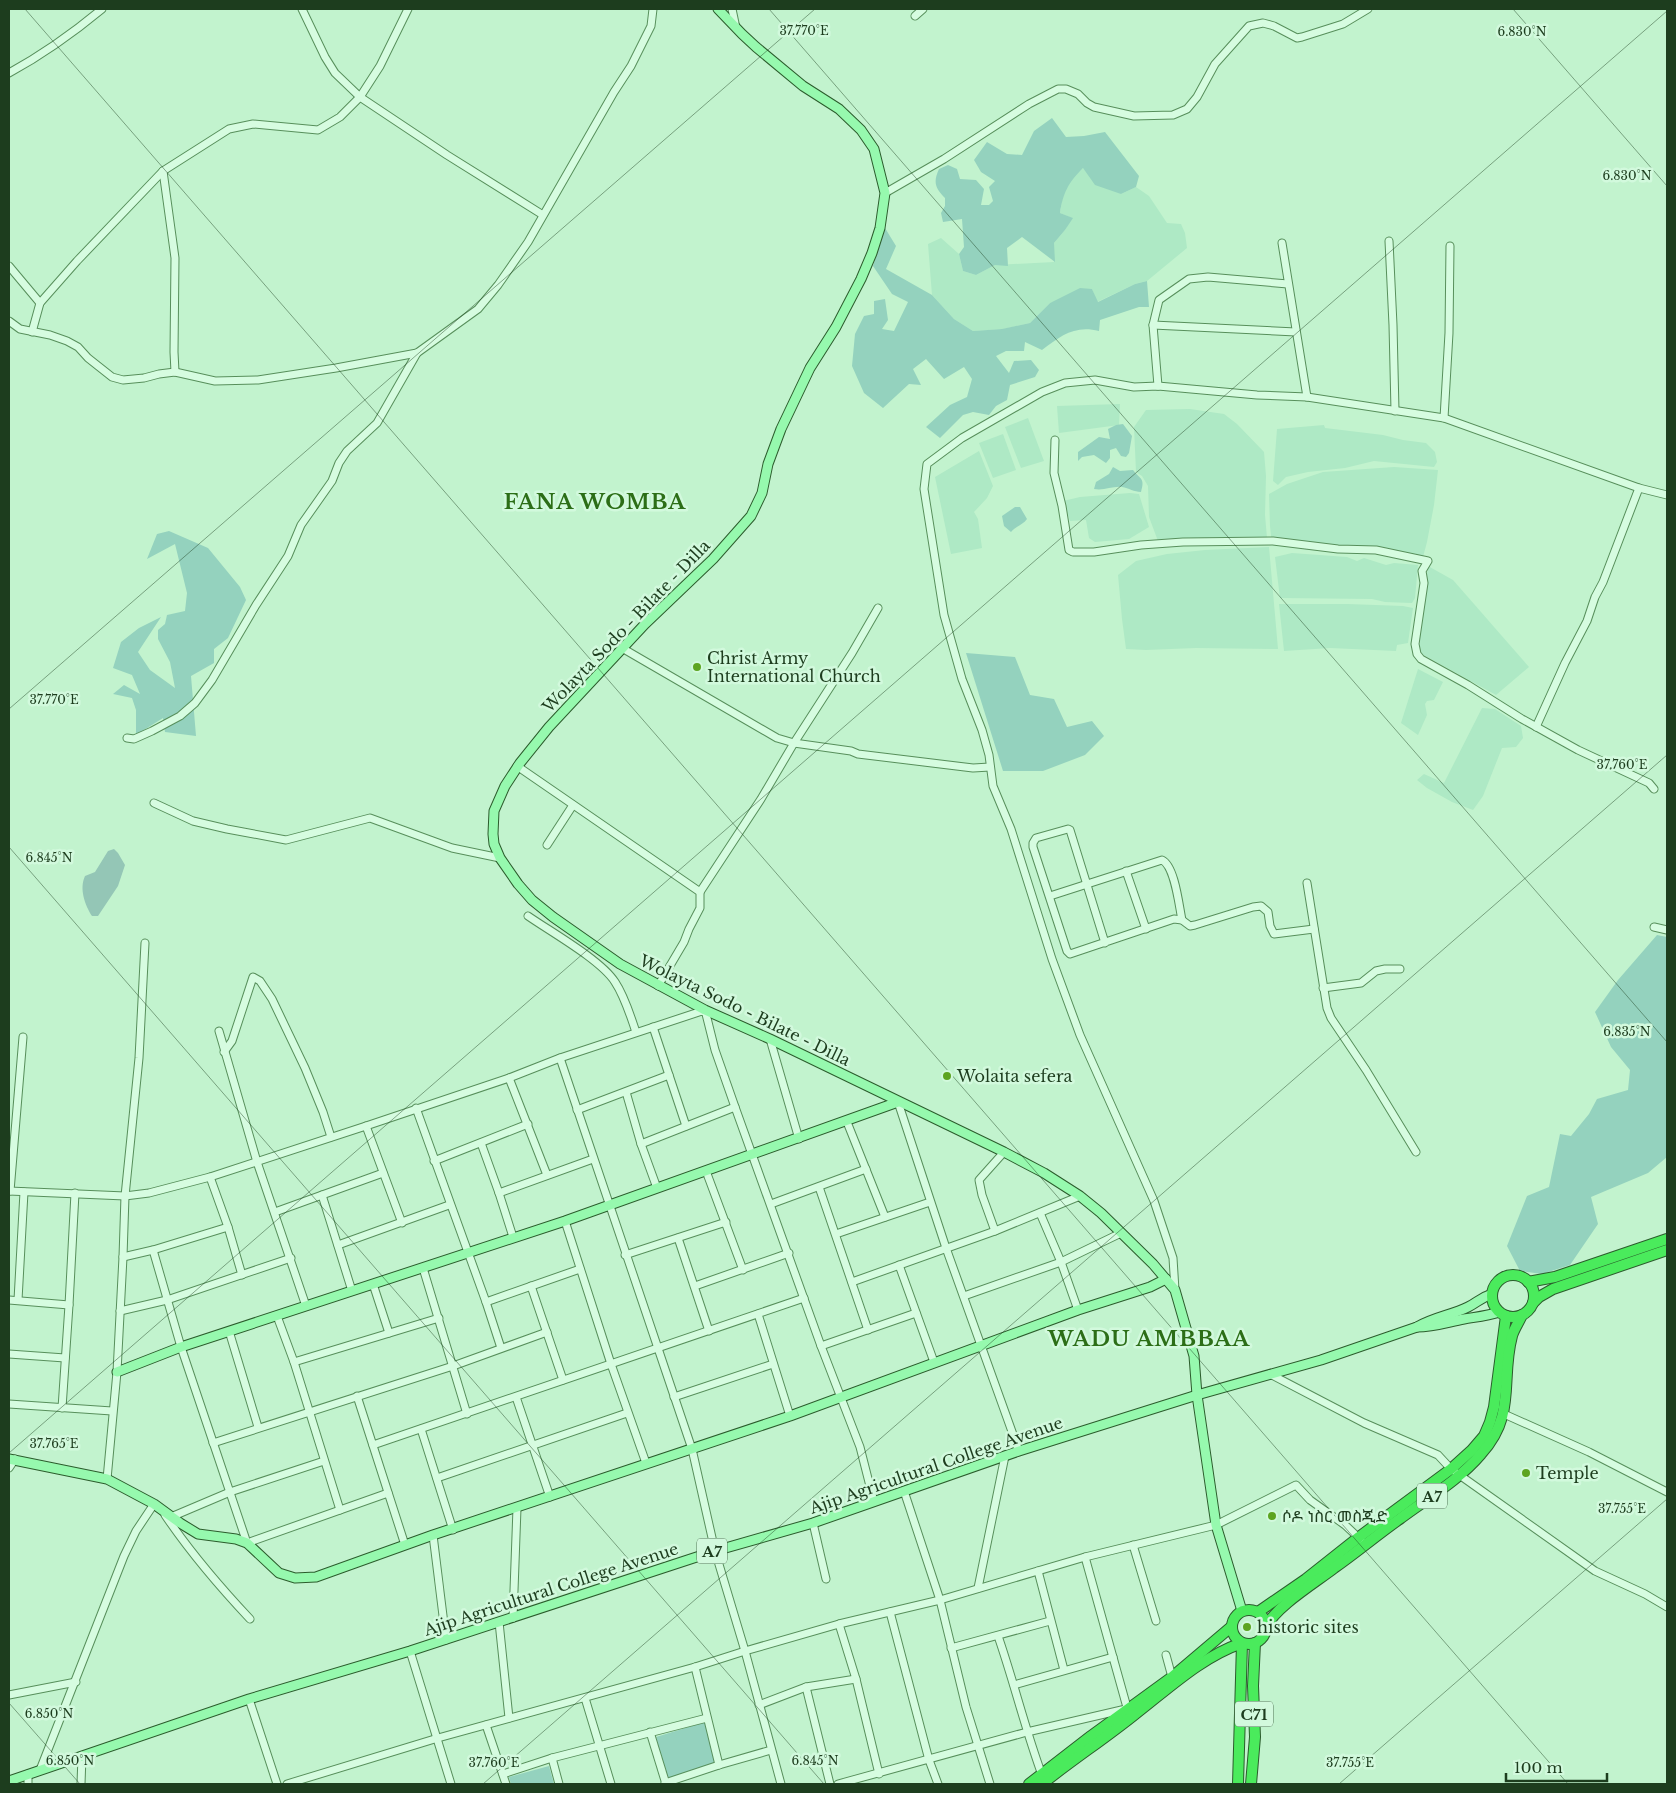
<svg xmlns="http://www.w3.org/2000/svg" width="1676" height="1793" viewBox="0 0 1676 1793" font-family="'Libre Baskerville','Noto Sans Ethiopic',serif">
<style>
.farmland{fill:#aee9c5}
.green{fill:#94d2be}
.cemetery{fill:#94c6b6}
.lines{fill:none;stroke-linecap:round;stroke-linejoin:round}
.minor-casing{stroke:#578f5b;stroke-width:9}
.major-casing{stroke:#2b5c2c;stroke-width:11}
.highway-casing{stroke:#2b5c2c;stroke-width:12}
.minor{stroke:#d6fce0;stroke-width:7}
.major{stroke:#96f9ae;stroke-width:9}
.highway{stroke:#4aeb5c;stroke-width:10}
.ticks{fill:none;stroke:#1d3d1e;stroke-width:1;stroke-opacity:0.45}
.poi-dot{fill:#5da420;stroke:#d2f9dd;stroke-width:2}
.labels{text-anchor:middle;dominant-baseline:central;stroke-width:5;stroke-linejoin:round;paint-order:stroke}
.shield{fill:#d2f9dd;stroke:#537557;stroke-width:1}
.shield-label{font-size:15px;font-weight:bold;fill:#1d3d1e}
.street-label{font-size:16px;fill:#1d3d1e;stroke:#d2f9dd}
.poi-label{font-size:16px;fill:#1d3d1e;stroke:#d2f9dd;text-anchor:start}
.district-label{font-size:21px;font-weight:bold;letter-spacing:1px;fill:#2c6e17;stroke:#d2f9dd}
.ticks-label{font-size:12px;text-anchor:middle;fill:#1d3d1e;stroke:#d2f9dd;stroke-width:5;stroke-linejoin:round;paint-order:stroke}
</style>
<rect width="100%" height="100%" fill="#c2f3ce"/>
<g class="farmland">
<path d="M 1083,168 L 1121,194 L 1136,187 L 1149,196 L 1167,223 L 1181,224 L 1185,233 L 1187,248 L 1147,281 L 1135,284 L 1097,302 L 1092,289 L 1050,303 L 1030,323 L 1003,329 L 973,331 L 954,319 L 932,295 L 928,244 L 941,238 L 959,254 L 963,271 L 976,275 L 995,265 L 1054,262 L 1054,243 L 1065,230 L 1072,218 L 1060,213 L 1063,195 L 1072,178 Z"/>
<path d="M 1120,404 L 1119,425 L 1059,433 L 1057,406 Z"/>
<path d="M 1190,409 L 1224,414 L 1237,424 L 1264,452 L 1266,476 L 1265,515 L 1267,538 L 1218,537 L 1158,541 L 1149,517 L 1148,486 L 1142,476 L 1136,472 L 1134,427 L 1146,410 Z"/>
<path d="M 1028,418 L 1044,461 L 1021,468 L 1005,427 Z"/>
<path d="M 1324,425 L 1325,428 L 1383,435 L 1403,440 L 1426,443 L 1435,452 L 1437,462 L 1434,467 L 1374,461 L 1345,468 L 1308,472 L 1286,477 L 1278,485 L 1273,481 L 1277,429 Z"/>
<path d="M 1003,434 L 1016,470 L 993,478 L 979,443 Z"/>
<path d="M 979,451 L 993,486 L 987,498 L 974,512 L 978,519 L 982,548 L 951,554 L 935,477 Z"/>
<path d="M 1394,467 L 1438,470 L 1434,505 L 1427,542 L 1423,557 L 1379,550 L 1272,545 L 1270,526 L 1269,494 L 1287,484 L 1323,472 Z"/>
<path d="M 1130,493 L 1139,494 L 1149,527 L 1129,539 L 1095,542 L 1089,538 L 1086,520 L 1070,521 L 1063,501 L 1080,497 Z"/>
<path d="M 1269,547 L 1278,649 L 1196,648 L 1146,650 L 1126,649 L 1122,619 L 1118,575 L 1136,561 L 1167,554 L 1205,550 Z"/>
<path d="M 1292,553 L 1347,557 L 1357,561 L 1364,558 L 1386,565 L 1394,563 L 1418,565 L 1415,598 L 1412,603 L 1385,602 L 1372,599 L 1280,598 L 1275,557 Z"/>
<path d="M 1428,566 L 1453,580 L 1529,667 L 1496,695 L 1420,653 L 1420,629 Z"/>
<path d="M 1279,604 L 1348,604 L 1403,606 L 1413,608 L 1408,643 L 1397,645 L 1396,651 L 1330,648 L 1284,651 Z"/>
<path d="M 1418,669 L 1443,682 L 1434,700 L 1427,701 L 1425,704 L 1427,715 L 1418,735 L 1401,723 Z"/>
<path d="M 1482,708 L 1495,709 L 1521,726 L 1523,738 L 1516,747 L 1502,748 L 1483,796 L 1473,810 L 1452,802 L 1427,788 L 1417,780 L 1424,774 L 1444,783 Z"/>
</g>
<g class="green">
<path d="M 1052,118 L 1066,137 L 1084,136 L 1105,132 L 1139,176 L 1136,187 L 1121,194 L 1095,185 L 1083,168 C 1068,183 1063,193 1060,213 L 1073,218 L 1065,230 L 1054,243 L 1055,262 L 1022,237 L 1007,248 L 1008,266 L 995,265 L 976,275 L 963,271 L 959,254 L 964,247 L 962,219 L 943,222 L 941,213 L 945,206 L 945,198 C 935,188 933,182 939,169 L 948,165 L 957,169 L 960,179 L 976,180 L 984,189 L 981,205 L 989,205 L 993,201 L 989,187 L 995,181 L 981,172 L 974,160 L 987,142 L 1007,154 L 1022,155 L 1034,131 Z"/>
<path d="M 885,228 L 896,246 L 886,269 L 932,295 L 954,319 L 973,331 L 1002,329 L 1030,323 L 1050,303 L 1080,288 L 1092,289 L 1098,302 L 1135,284 L 1147,281 L 1149,307 L 1139,307 L 1100,320 L 1099,331 C 1074,325 1061,336 1042,350 L 1025,342 L 1024,351 L 1006,351 L 996,356 L 1009,373 L 1014,361 L 1031,360 L 1039,370 L 1035,377 L 1010,385 L 1007,400 L 996,406 L 989,415 L 973,412 L 963,415 L 940,438 L 926,427 L 950,405 L 967,397 L 972,379 L 964,367 L 944,379 L 926,359 L 913,369 L 921,385 L 909,384 L 883,408 L 864,393 L 852,366 L 855,334 L 864,316 L 874,314 L 874,301 L 885,299 L 888,320 L 882,329 L 894,331 L 908,302 L 892,294 L 873,266 Z"/>
<path d="M 1123,424 L 1132,436 L 1129,453 L 1126,457 L 1121,456 L 1116,448 L 1110,450 L 1110,458 L 1106,463 L 1094,455 L 1082,457 L 1078,461 L 1078,452 L 1099,437 L 1110,439 L 1108,429 L 1116,425 Z"/>
<path d="M 1113,467 L 1120,471 L 1133,470 C 1141,480 1145,478 1141,492 C 1134,492 1129,488 1122,487 C 1112,486 1104,491 1094,489 L 1096,482 L 1109,474 Z"/>
<path d="M 1015,507 L 1020,507 L 1027,519 C 1023,525 1016,526 1011,532 L 1004,526 L 1002,516 Z"/>
<path d="M 169,531 L 208,548 L 240,587 L 246,600 L 228,638 L 214,649 L 214,663 L 191,676 L 196,736 L 165,732 L 163,718 L 136,735 L 136,710 L 132,698 L 113,694 L 124,685 L 140,694 L 132,675 L 113,668 L 121,642 L 139,628 L 161,617 L 138,652 L 150,670 L 175,688 L 170,662 L 158,639 L 158,630 L 165,624 L 167,615 L 185,611 L 187,593 L 175,544 L 147,559 L 157,534 Z"/>
<path d="M 966,653 L 1015,657 L 1030,695 L 1054,699 L 1067,727 L 1092,721 L 1104,736 L 1085,755 L 1043,771 L 1003,771 Z"/>
<path d="M 1657,935 L 1667,937 L 1667,1157 L 1648,1173 L 1591,1197 L 1598,1224 L 1570,1265 L 1542,1274 L 1520,1271 L 1507,1246 L 1527,1196 L 1549,1187 L 1560,1134 L 1571,1136 L 1589,1114 L 1597,1099 L 1628,1090 L 1630,1070 L 1611,1047 L 1595,1012 L 1618,980 Z"/>
<path d="M 705,1722 L 716,1764 L 667,1780 L 656,1737 Z"/>
<path d="M 549,1766 L 554,1784 L 511,1784 L 509,1777 Z"/>
</g>
<path class="cemetery" d="M 114,849 L 118,853 L 125,865 L 118,886 L 98,916 L 92,916 C 85,905 79,889 85,876 L 95,872 L 108,851 Z"/>
<g class="lines">
<g class="minor-casing">
<g id="minor">
<path d="M 302,9 L 325,57 L 335,73 L 360,97 L 447,155 L 543,215"/>
<path d="M 732,9 L 736,28"/>
<path d="M 915,16 L 923,9"/>
<path d="M 9,73 C 42,55 73,33 102,9"/>
<path d="M 163,171 L 175,258 L 174,352 L 175,372"/>
<path d="M 885,193 L 944,159 L 1029,104 L 1058,89 L 1066,89 L 1078,94 L 1087,103 L 1094,107 L 1134,116 L 1173,115 L 1187,109 L 1197,97 L 1215,64 L 1249,26 L 1263,23 L 1274,26 L 1297,38 L 1302,37 L 1343,24 L 1368,9"/>
<path d="M 1389,241 L 1393,325 L 1395,411"/>
<path d="M 1282,243 L 1307,397"/>
<path d="M 9,266 L 40,303"/>
<path d="M 9,321 L 20,329 L 50,335 L 67,341 L 78,347 L 88,358 L 112,377 L 123,380 L 144,378 L 159,374 L 175,372 L 215,381 L 258,380 L 336,368 L 417,353 L 478,309 L 498,285 L 528,242 L 614,92 L 631,66 L 651,26 L 653,9"/>
<path d="M 1153,325 L 1296,332"/>
<path d="M 32,332 L 40,303 L 77,261 L 163,171 L 229,129 L 253,124 L 318,130 L 340,117 L 360,97 L 380,66 L 408,9"/>
<path d="M 1158,386 L 1153,325 L 1159,300 L 1189,279 L 1208,277 L 1288,284"/>
<path d="M 1444,418 L 1449,333 L 1450,246"/>
<path d="M 1055,440 L 1054,473 L 1062,506 L 1069,550 L 1073,552 L 1094,552 L 1141,545 L 1183,542 L 1273,541 L 1338,549 L 1376,550 L 1428,561 L 1422,571 L 1424,583 L 1415,644 L 1417,654 L 1421,659 L 1468,685 L 1522,719 L 1578,750 L 1649,783 L 1654,789"/>
<path d="M 622,648 L 777,738 L 794,743 L 851,751 L 858,754 L 973,768 L 990,767"/>
<path d="M 1536,727 L 1565,663 L 1587,621 L 1595,597 L 1603,582 L 1639,488"/>
<path d="M 127,738 L 134,739 L 152,731 L 180,716 L 195,703 L 212,680 L 256,605 L 288,556 L 301,525 L 332,481 L 339,463 L 347,451 L 377,423 L 417,353"/>
<path d="M 517,766 L 700,892 L 700,908 L 689,929 L 684,942 L 658,986"/>
<path d="M 154,803 L 193,821 L 227,829 L 286,840 L 370,818 L 452,848 L 500,858"/>
<path d="M 547,845 L 573,805"/>
<path d="M 1126,871 L 1146,929"/>
<path d="M 1307,883 L 1327,1008 L 1331,1018 L 1366,1070 L 1416,1152"/>
<path d="M 700,892 L 761,799 L 794,743 L 852,653 L 878,608"/>
<path d="M 1050,896 L 1162,860 C 1175,866 1179,906 1182,920"/>
<path d="M 528,916 C 551,932 601,960 615,982 C 625,997 630,1015 636,1032"/>
<path d="M 1654,927 L 1667,930"/>
<path d="M 1105,943 L 1070,830 L 1068,829 L 1036,838 L 1033,843 L 1033,847 L 1067,951 L 1070,954 L 1073,953 L 1174,919 L 1182,920 L 1190,926 L 1195,925 L 1253,907 L 1261,906 L 1268,912 L 1270,926 L 1274,934 L 1314,929"/>
<path d="M 1323,988 L 1361,983 L 1376,971 L 1385,969 L 1400,969"/>
<path d="M 653,1027 L 686,1126"/>
<path d="M 219,1031 L 257,1162 L 306,1306"/>
<path d="M 770,1039 L 799,1139"/>
<path d="M 224,1052 L 232,1041 L 253,977 L 260,981 L 272,999 L 305,1068 L 323,1112 L 331,1137"/>
<path d="M 560,1058 L 692,1449 L 715,1551 L 745,1651 L 781,1784"/>
<path d="M 509,1078 L 547,1175"/>
<path d="M 626,1092 L 641,1144 L 657,1188"/>
<path d="M 898,1102 L 946,1248 L 1019,1451"/>
<path d="M 416,1108 L 486,1302 L 501,1348"/>
<path d="M 577,1110 L 669,1075"/>
<path d="M 847,1122 L 885,1217"/>
<path d="M 366,1126 L 402,1223"/>
<path d="M 481,1143 L 499,1193 L 513,1237"/>
<path d="M 641,1144 L 735,1107"/>
<path d="M 434,1161 L 528,1124"/>
<path d="M 706,1171 L 743,1270"/>
<path d="M 210,1177 L 228,1227 L 242,1275"/>
<path d="M 819,1187 L 868,1330"/>
<path d="M 9,1191 L 125,1196 L 149,1193 L 210,1177 L 366,1126 L 509,1078 L 560,1058 L 705,1010 L 715,1050 L 735,1107 L 821,1346 L 860,1447 L 874,1502"/>
<path d="M 10,1191 L 23,1037"/>
<path d="M 499,1193 L 593,1159"/>
<path d="M 322,1195 L 352,1291"/>
<path d="M 771,1204 L 866,1169"/>
<path d="M 275,1212 L 383,1173"/>
<path d="M 1040,1213 L 1061,1262 L 1078,1310"/>
<path d="M 565,1221 L 611,1364 L 646,1463"/>
<path d="M 995,1231 L 982,1195 L 979,1180 L 1004,1152"/>
<path d="M 836,1234 L 930,1202"/>
<path d="M 678,1238 L 709,1331"/>
<path d="M 338,1245 L 449,1205"/>
<path d="M 153,1250 L 181,1347 L 247,1543 L 388,1493"/>
<path d="M 625,1255 L 726,1222"/>
<path d="M 123,1257 L 153,1250 L 228,1227"/>
<path d="M 899,1265 L 934,1362"/>
<path d="M 423,1268 L 467,1414"/>
<path d="M 852,1282 L 995,1231 L 1080,1196"/>
<path d="M 373,1284 L 389,1333"/>
<path d="M 531,1286 L 563,1380"/>
<path d="M 695,1286 L 789,1253"/>
<path d="M 1175,1290 L 1173,1258 L 1154,1201 L 1080,1035 L 1052,959 L 1011,829 L 993,786 L 989,755 L 982,730 L 962,679 L 944,615 L 924,489 L 927,464 L 962,438 L 1042,392 L 1065,383 L 1095,380 L 1134,387 L 1158,386 L 1257,395 L 1307,397 L 1444,418 L 1639,488 L 1667,495"/>
<path d="M 964,1296 L 1061,1262 L 1121,1233"/>
<path d="M 9,1300 L 69,1305"/>
<path d="M 18,1300 L 24,1192"/>
<path d="M 486,1302 L 580,1269"/>
<path d="M 120,1311 L 167,1300 L 291,1258"/>
<path d="M 758,1314 L 790,1416"/>
<path d="M 277,1316 L 294,1362 L 340,1510"/>
<path d="M 229,1331 L 258,1427"/>
<path d="M 821,1346 L 916,1313"/>
<path d="M 9,1354 L 65,1358"/>
<path d="M 294,1362 L 439,1318"/>
<path d="M 1270,1374 L 1364,1423 L 1438,1455 L 1451,1469 L 1595,1571 L 1645,1594 L 1667,1607"/>
<path d="M 357,1396 L 405,1545"/>
<path d="M 516,1397 L 550,1497"/>
<path d="M 674,1397 L 773,1364"/>
<path d="M 9,1404 L 112,1411"/>
<path d="M 62,1408 L 69,1305 L 75,1193"/>
<path d="M 1504,1414 L 1589,1452 L 1667,1492"/>
<path d="M 421,1429 L 453,1530"/>
<path d="M 213,1443 L 453,1366 L 547,1332"/>
<path d="M 373,1445 L 804,1298"/>
<path d="M 9,1468 L 15,1459"/>
<path d="M 437,1478 L 627,1413"/>
<path d="M 107,1479 L 117,1372 L 123,1257 L 125,1196 L 139,1058 L 145,943"/>
<path d="M 904,1491 L 940,1600 L 966,1707 L 990,1784"/>
<path d="M 165,1515 C 190,1552 219,1586 250,1619"/>
<path d="M 171,1517 L 230,1492 L 324,1461"/>
<path d="M 813,1523 L 826,1579"/>
<path d="M 433,1535 L 446,1640"/>
<path d="M 1133,1545 L 1156,1621"/>
<path d="M 1085,1557 L 1128,1711"/>
<path d="M 1038,1571 L 1064,1670"/>
<path d="M 978,1588 L 1005,1456"/>
<path d="M 890,1612 L 929,1760 L 938,1784"/>
<path d="M 513,1618 L 517,1508"/>
<path d="M 499,1622 L 509,1718"/>
<path d="M 839,1624 L 856,1679 L 879,1774"/>
<path d="M 998,1636 C 1014,1682 1025,1729 1042,1775"/>
<path d="M 951,1648 L 1050,1621"/>
<path d="M 410,1651 L 451,1784"/>
<path d="M 1166,1655 L 1172,1677"/>
<path d="M 695,1667 L 719,1765"/>
<path d="M 1014,1685 L 1113,1657"/>
<path d="M 806,1687 L 830,1784"/>
<path d="M 9,1695 L 76,1682"/>
<path d="M 585,1698 L 611,1784"/>
<path d="M 249,1699 L 277,1784"/>
<path d="M 759,1705 L 806,1687 L 856,1679"/>
<path d="M 486,1725 L 506,1784"/>
<path d="M 650,1732 L 666,1784"/>
<path d="M 552,1758 L 559,1784"/>
<path d="M 40,1770 L 124,1556 L 136,1531 L 154,1504"/>
<path d="M 28,1774 L 28,1784"/>
<path d="M 503,1774 L 552,1758 L 707,1718"/>
<path d="M 665,1783 L 719,1765 L 771,1750"/>
<path d="M 81,1784 L 82,1756"/>
<path d="M 287,1784 L 438,1738 L 695,1667 L 745,1651 L 839,1624 L 940,1600 L 1085,1557 L 1216,1525 L 1296,1485 L 1310,1500 L 1345,1525 L 1361,1540"/>
<path d="M 838,1784 L 1027,1732 L 1126,1709"/>
</g>
</g>
<g class="major-casing">
<g id="major">
<path d="M 718,9 L 742,34 L 756,47 L 803,86 L 839,109 L 861,130 L 874,149 L 885,193 L 880,228 L 872,253 L 861,279 L 836,327 L 810,368 L 781,429 L 768,464 L 762,493 L 751,516 L 713,559 L 645,624 L 549,727 L 520,763 L 505,786 L 494,811 L 493,834 L 494,844 L 500,858 L 518,884 L 532,900 L 553,917 L 620,964 L 705,1010 L 770,1039 L 1004,1152 L 1044,1173 L 1080,1196 L 1101,1213 L 1153,1264 L 1175,1290 L 1194,1356 L 1197,1395 L 1216,1525 L 1242,1611"/>
<path d="M 1417,1327 C 1434,1327 1448,1322 1464,1319 C 1476,1317 1488,1316 1499,1312"/>
<path d="M 117,1372 L 181,1347 L 565,1221 L 898,1102"/>
<path d="M 9,1459 L 107,1479 L 154,1504 L 180,1523 L 198,1534 L 236,1539 L 247,1543 L 279,1573 L 295,1578 L 316,1577 L 433,1535 L 790,1416 L 1078,1310 L 1150,1287 L 1166,1279"/>
<path d="M 9,1781 L 249,1699 L 410,1651 L 715,1551 L 813,1523 L 1019,1451 L 1197,1395 L 1321,1360 L 1417,1327 C 1434,1317 1452,1315 1468,1307 C 1478,1302 1480,1298 1492,1294"/>
</g>
</g>
<g class="highway-casing">
<g id="highway">
<circle cx="1513" cy="1296" r="21"/>
<path d="M 1528,1282 L 1555,1277 L 1667,1239"/>
<path d="M 1533,1303 L 1539,1297 L 1553,1289 L 1667,1250"/>
<circle cx="1249" cy="1627" r="17"/>
<path d="M 1258,1612 L 1306,1579 L 1359,1537 L 1451,1469 L 1472,1450 L 1484,1436 L 1490,1422 L 1494,1407 L 1506,1316"/>
<path d="M 1266,1627 C 1275,1607 1316,1582 1334,1568 C 1357,1552 1378,1534 1401,1518 C 1428,1498 1459,1480 1481,1454 C 1517,1414 1500,1381 1512,1336 C 1514,1329 1519,1322 1522,1315"/>
<path d="M 1029,1784 L 1091,1736 L 1172,1677 L 1231,1627"/>
<path d="M 1042,1784 C 1072,1760 1104,1739 1134,1715 C 1168,1689 1201,1657 1242,1643 L 1238,1784"/>
<path d="M 1251,1784 L 1255,1737 L 1253,1686 L 1255,1643"/>
</g>
</g>
<use href="#minor" class="minor"/>
<use href="#major" class="major"/>
<use href="#highway" class="highway"/>
</g>
<path class="ticks" d="M 25,9 L 1568,1784M 769,9 L 1667,1042M 1513,9 L 1667,186M 9,709 L 815,9M 9,847 L 824,1784M 9,1453 L 1667,11M 9,1703 L 80,1784M 483,1784 L 1667,755M 1339,1784 L 1667,1499"/>
<g class="poi-dot">
<circle cx="697" cy="667" r="5"/>
<circle cx="947" cy="1076" r="5"/>
<circle cx="1526" cy="1473" r="5"/>
<circle cx="1272" cy="1516" r="5"/>
<circle cx="1247" cy="1627" r="5"/>
</g>
<g class="labels">
<g class="shield">
<rect x="1417" y="1483.5" width="30" height="25" rx="4"/>
<rect x="697" y="1538.5" width="30" height="25" rx="4"/>
<rect x="1235" y="1701.5" width="38" height="25" rx="4"/>
</g>
<g class="shield-label">
<text x="1432" y="1496">A7</text>
<text x="712" y="1551">A7</text>
<text x="1254" y="1714">C71</text>
</g>
<g class="street-label">
<text transform="translate(626 626) rotate(-46)">Wolayta Sodo - Bilate - Dilla</text>
<text transform="translate(745 1010) rotate(26)">Wolayta Sodo - Bilate - Dilla</text>
<text transform="translate(936 1465) rotate(-19)">Ajip Agricultural College Avenue</text>
<text transform="translate(551 1589) rotate(-18)">Ajip Agricultural College Avenue</text>
</g>
<g class="poi-label">
<text x="707" y="658">Christ Army<tspan x="707" dy="18">International Church</tspan></text>
<text x="957" y="1076">Wolaita sefera</text>
<text x="1536" y="1473">Temple</text>
<text x="1282" y="1516">ሶዶ ነስር መስጂድ</text>
<text x="1257" y="1627">historic sites</text>
</g>
<g class="district-label">
<text x="595" y="502">FANA WOMBA</text>
<text x="1149" y="1339">WADU AMBBAA</text>
</g>
</g>
<g class="ticks-label">
<text x="804" y="35">37.770°E</text>
<text x="1522" y="36">6.830°N</text>
<text x="1627" y="180">6.830°N</text>
<text x="54" y="704">37.770°E</text>
<text x="1622" y="769">37.760°E</text>
<text x="49" y="862">6.845°N</text>
<text x="1627" y="1036">6.835°N</text>
<text x="54" y="1448">37.765°E</text>
<text x="1622" y="1513">37.755°E</text>
<text x="49" y="1718">6.850°N</text>
<text x="70" y="1765">6.850°N</text>
<text x="815" y="1765">6.845°N</text>
<text x="494" y="1767">37.760°E</text>
<text x="1350" y="1767">37.755°E</text>
</g>
<rect width="1676" height="1793" fill="none" stroke="#1d3d1e" stroke-width="20"/>
<path d="M1506 1773v8h101v-8" fill="none" stroke="#1d3d1e" stroke-width="2.5"/>
<text x="1514" y="1773" font-size="15" fill="#1d3d1e" stroke="#d2f9dd" stroke-width="4" paint-order="stroke">100 m</text>
</svg>
